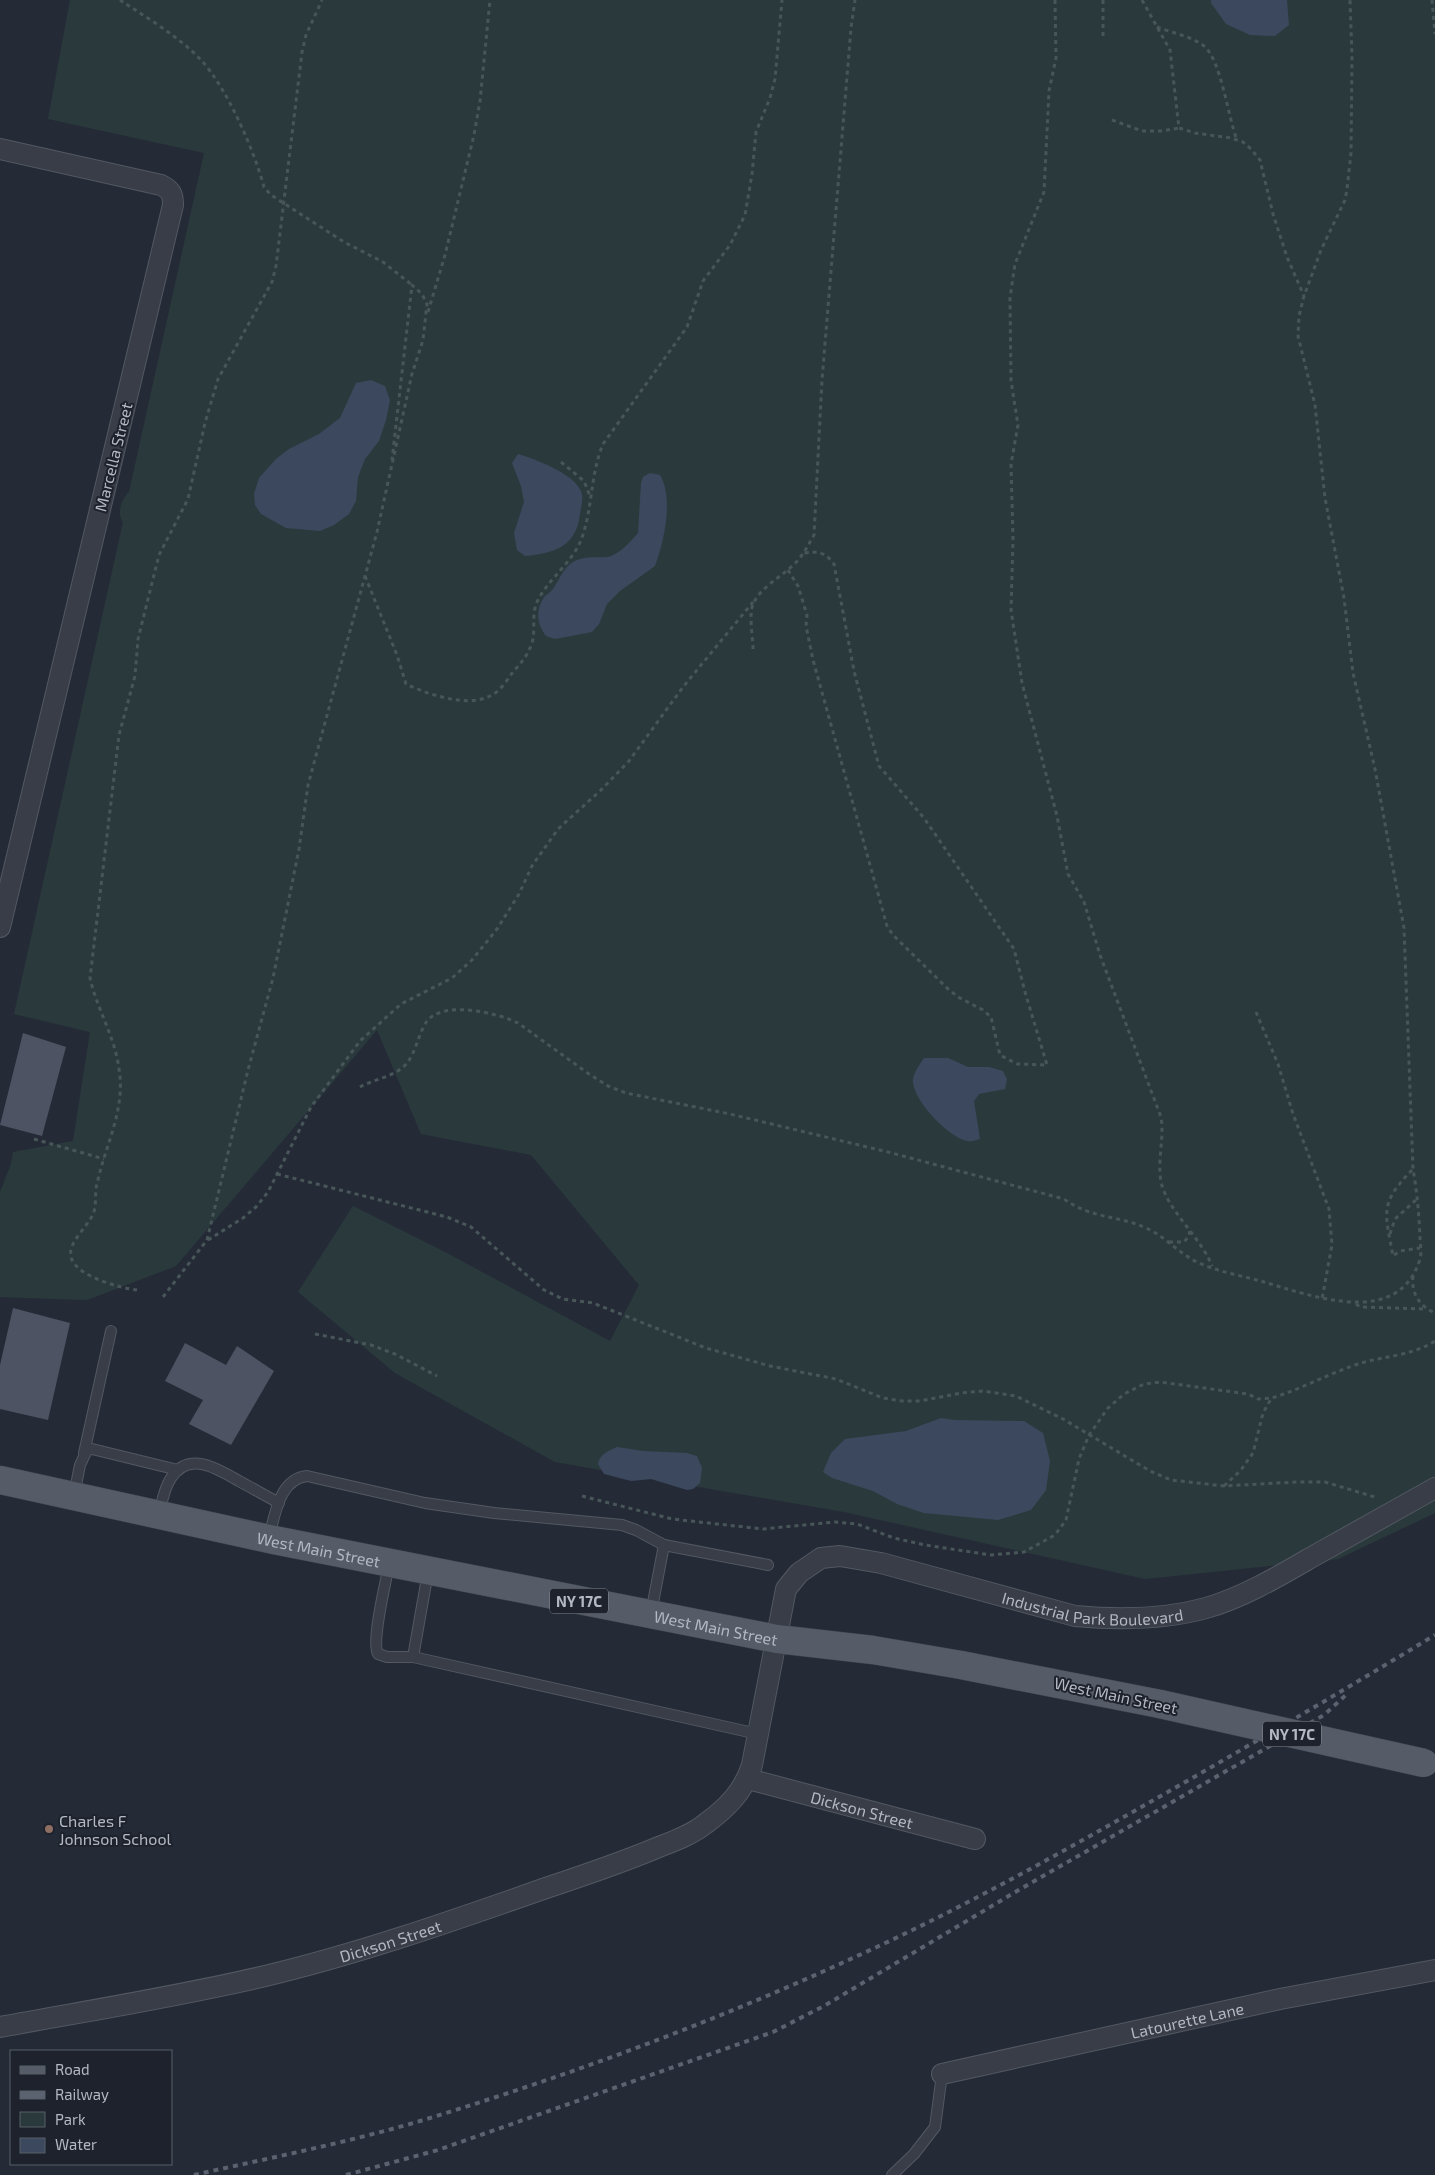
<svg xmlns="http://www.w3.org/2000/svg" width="1435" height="2175" viewBox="0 0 1435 2175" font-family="'Exo 2',sans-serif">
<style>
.green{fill:#2a3a3c}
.water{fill:#3c485e}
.building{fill:#4d5362}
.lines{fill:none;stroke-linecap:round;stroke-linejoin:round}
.lane-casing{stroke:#535862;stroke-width:12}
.street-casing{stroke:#535862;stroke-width:22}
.primary-casing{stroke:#414650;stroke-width:29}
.path{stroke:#485659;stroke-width:3;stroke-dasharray:4 4;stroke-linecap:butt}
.lane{stroke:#383d47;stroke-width:10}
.street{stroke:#383d47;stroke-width:20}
.primary{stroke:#565c67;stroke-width:28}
.rail{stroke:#5c6370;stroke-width:4;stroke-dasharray:5 5;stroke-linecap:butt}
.primary-bridge-casing{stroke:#414650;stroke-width:29;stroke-linecap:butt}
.primary-bridge{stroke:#565c67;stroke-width:28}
.education-dot{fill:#8d6e63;stroke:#1d222c;stroke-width:2}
.labels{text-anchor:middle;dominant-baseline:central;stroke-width:4;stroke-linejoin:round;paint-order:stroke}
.shield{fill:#1d222c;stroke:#868b96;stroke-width:1}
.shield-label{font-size:15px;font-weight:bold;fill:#b3b8c3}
.street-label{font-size:16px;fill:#b3b8c3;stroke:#1d222c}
.poi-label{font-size:16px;fill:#b3b8c3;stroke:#1d222c;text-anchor:start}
</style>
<rect width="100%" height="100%" fill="#242b37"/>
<path class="green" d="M 70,0 L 1435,0 L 1435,1513 L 1338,1559 L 1145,1579 L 844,1512 L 555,1462 L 395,1373 L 298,1292 L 353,1206 L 445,1252 L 610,1341 L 639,1285 L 531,1155 L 421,1134 L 377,1030 L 176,1266 L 87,1300 L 0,1297 L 0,1192 L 11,1164 L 13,1152 L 73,1141 L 90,1032 L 14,1014 L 123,522 C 116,514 122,498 129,492 L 204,153 L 48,119 Z"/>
<g class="water">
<path d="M 1211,0 L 1287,0 L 1289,25 L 1275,36 L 1250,35 L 1226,24 L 1211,3 Z"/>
<path d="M 371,380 L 385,386 L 390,400 L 386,420 L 379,441 L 365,459 L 358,477 L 356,501 L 349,514 L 334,525 L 320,531 L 286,528 L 261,514 L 255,505 L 254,494 L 259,478 L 276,459 L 289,449 L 319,434 L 340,418 L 356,383 Z"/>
<path d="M 518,454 C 535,459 573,473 581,491 C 584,499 581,506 580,514 C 576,547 555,553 525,556 L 517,550 L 514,533 L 524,502 L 521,486 L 512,463 Z"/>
<path d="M 650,473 L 660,475 C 674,498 664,542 655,566 L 620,591 L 607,604 L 599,624 L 592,632 L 555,639 L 546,636 C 537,624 535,611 544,597 C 547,594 551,592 553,589 C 560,579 564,565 577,560 C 587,556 598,558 608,557 C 620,554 631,541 638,533 L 641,483 L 643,477 Z"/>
<path d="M 924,1058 L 948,1058 L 968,1067 L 989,1067 L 1003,1071 L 1007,1079 L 1005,1089 L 979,1094 L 974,1101 L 980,1139 C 976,1140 971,1142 968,1141 C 950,1139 915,1102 913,1083 C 912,1074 919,1066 924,1058 Z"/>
<path d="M 941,1418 L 954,1420 L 1024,1421 L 1043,1433 L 1050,1461 L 1046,1490 L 1031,1510 L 998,1520 L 924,1513 L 897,1504 L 873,1491 L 832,1478 L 823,1472 L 831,1453 L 845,1439 L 906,1431 Z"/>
<path d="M 617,1447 L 643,1451 L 687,1453 L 697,1456 L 702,1468 L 700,1483 L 693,1489 L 687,1490 L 651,1479 L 631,1481 L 604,1474 L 598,1464 C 600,1454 608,1451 617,1447 Z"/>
</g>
<g class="building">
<path d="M 23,1033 L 66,1047 L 42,1136 L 0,1125 Z"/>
<path d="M 13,1308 L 70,1323 L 48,1420 L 0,1409 L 0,1365 Z"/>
<path d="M 185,1343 L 226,1365 L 237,1346 L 274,1371 L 231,1445 L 189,1424 L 203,1400 L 165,1381 Z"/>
</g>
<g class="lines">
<g class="lane-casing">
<g id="lane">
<path d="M 84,1453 L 111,1331"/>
<path d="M 74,1495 L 80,1465 L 87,1450 L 92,1449 L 178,1470"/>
<path d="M 159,1514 C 162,1502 164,1488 171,1478 C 189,1450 218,1469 239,1481 C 252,1488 266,1496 279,1503"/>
<path d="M 269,1537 C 275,1515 279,1479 307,1476 L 425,1503 L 494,1513 L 622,1525 L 636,1530 L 664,1545 L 768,1565"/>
<path d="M 389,1564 C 386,1582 371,1641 378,1654 L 387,1657 L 413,1657 L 758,1734"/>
<path d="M 651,1613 L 664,1545"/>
<path d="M 413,1657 L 428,1572"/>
<path d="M 892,2175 L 914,2154 L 935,2127 L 942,2074"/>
</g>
</g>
<g class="street-casing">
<g id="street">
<path d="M 0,149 L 161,185 C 171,190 173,194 173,205 L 0,927"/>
<path id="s1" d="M 748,1779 L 975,1839"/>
<path id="s2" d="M 0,2027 C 87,2011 175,1997 261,1977 C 358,1954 452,1921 546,1888 C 582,1876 618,1864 654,1849 C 671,1842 690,1836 705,1824 C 727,1808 744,1791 752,1765 L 786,1589 L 799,1573 L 821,1558 L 840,1556 L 881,1563 L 1075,1616 C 1119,1620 1163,1620 1206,1608 C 1244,1597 1279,1576 1312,1557 C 1353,1534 1394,1511 1435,1488"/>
<path id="s3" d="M 942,2074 L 1280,1999 L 1435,1970"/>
</g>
</g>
<g class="primary-casing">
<g id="primary">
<path id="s4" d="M 0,1480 L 274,1540 L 777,1639 L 873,1650 L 961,1665 L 1160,1704"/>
</g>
</g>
<g class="path">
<path d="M 120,0 C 147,18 178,36 201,60 C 227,88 254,150 264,187 L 271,195 L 344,242 L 383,262 L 412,285"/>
<path d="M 1055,0 L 1056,58 L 1049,91 L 1044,192 L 1015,264 L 1010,298 L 1011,381 L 1018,425 L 1011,464 L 1013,540 L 1011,610 L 1022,683 L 1057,816 L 1068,874 L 1084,902 L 1100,955 L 1161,1117 C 1165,1141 1155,1165 1163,1189 C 1174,1217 1201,1238 1212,1266"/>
<path d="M 1103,0 L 1103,37"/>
<path d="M 1142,0 L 1170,50 L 1179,128 L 1195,133 L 1231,138 L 1243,142 L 1251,149 L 1260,160 L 1273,214 L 1287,257 L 1304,296"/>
<path d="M 1432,0 L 1435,34"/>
<path d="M 1157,27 C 1172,33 1191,36 1204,46 C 1221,60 1228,117 1237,140"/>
<path d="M 1112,120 L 1142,131 L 1162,131 L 1179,128"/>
<path d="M 428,312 L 445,255 L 474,135 L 480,101 L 490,0"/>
<path d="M 561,462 L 584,481 L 590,496"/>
<path d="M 788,570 L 798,586 L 807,615 L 806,626 L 813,660 L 887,926 L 893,935 L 947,988 L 958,997 L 983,1010 L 991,1017 L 1000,1055 L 1017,1064 L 1047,1065 L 1025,992 L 1014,949 L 924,818 L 879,766 L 854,671 L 834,564 C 825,552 818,551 804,553"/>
<path d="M 365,576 L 397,655 L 406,684 C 427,694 467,708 490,696 C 500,692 507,680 513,672 C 521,663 528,655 532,643 C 536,630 531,616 537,602 C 548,579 572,563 581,540 C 593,509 590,475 603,444 L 687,327 L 703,281 L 730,245 L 745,215 L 752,174 L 756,132 L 770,98 L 775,79 L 782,0"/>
<path d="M 753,649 C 753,638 748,612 754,602 C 762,587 779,578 791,567 C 802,558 807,547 814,535 L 822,380 L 851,28 L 855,0"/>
<path d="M 1256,1012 L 1278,1064 L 1293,1114 L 1329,1209 L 1332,1245 L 1322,1299"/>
<path d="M 360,1087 C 372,1080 391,1077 402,1068 C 416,1057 417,1035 427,1021 C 444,1000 498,1013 518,1023 L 589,1074 L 608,1086 L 626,1093 L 730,1114 L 888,1152 L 1064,1199 C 1092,1219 1117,1215 1146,1228 C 1165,1236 1179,1254 1199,1263 C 1219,1272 1243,1276 1264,1282 C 1312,1296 1399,1329 1420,1259 C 1422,1253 1420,1244 1420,1237 C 1419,1214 1417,1192 1413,1169 L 1404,928 L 1375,769 L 1353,673 L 1344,598 L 1325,498 L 1315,405 L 1298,336 L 1299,316 L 1304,296 L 1321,250 L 1345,200 L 1347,189 L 1351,153 L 1352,57 L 1350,0"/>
<path d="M 34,1139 L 104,1159"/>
<path d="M 1412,1170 C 1379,1204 1385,1212 1393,1256 L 1400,1251 L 1420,1248"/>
<path d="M 277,1174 L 447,1217 L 471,1227 L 544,1290 L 563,1299 L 593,1303 L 706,1348 L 770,1366 L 836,1379 L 883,1398 L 902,1401 L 920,1401 L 961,1393 L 983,1391 L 1016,1396 L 1063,1419 L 1150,1471 L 1171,1480 L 1224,1486 L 1296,1482 L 1325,1482 L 1378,1498"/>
<path d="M 1390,1234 L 1395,1219 L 1417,1199"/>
<path d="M 208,1240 L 243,1218 L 256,1207 L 268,1192 L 311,1107 L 360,1041 L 401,1004 L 452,978 L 472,960 L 497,929 L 519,894 L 532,866 L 558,829 L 601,790 L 629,761 L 683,687 L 753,602"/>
<path d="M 1169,1242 L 1184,1242 L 1189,1236 L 1190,1230"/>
<path d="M 1413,1276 C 1411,1293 1419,1306 1435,1313"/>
<path d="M 137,1290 C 120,1288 80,1277 72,1260 C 64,1242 93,1225 95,1207 C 96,1199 95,1191 97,1184 C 105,1146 126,1109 119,1069 C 115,1037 97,1009 90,978 L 119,735 L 135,676 L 138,639 L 159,555 L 188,499 L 205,423 L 218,379 L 272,282 L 276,266 L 302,52 L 306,35 L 322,0"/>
<path d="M 163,1297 L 207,1240 L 248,1070 L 273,978 L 299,849 L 308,785 L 377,532 L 412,374 L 423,340 L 427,304 L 422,294 L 412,285 L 392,460"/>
<path d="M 1356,1304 L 1360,1307 L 1427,1309"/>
<path d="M 315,1334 L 371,1345 L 395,1354 L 437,1376"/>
<path d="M 1224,1486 L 1241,1470 L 1253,1453 L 1263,1413 L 1271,1399"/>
<path d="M 582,1496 L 672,1519 L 763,1529 L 835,1522 L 857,1524 L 894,1538 L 925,1545 L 991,1555 L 1024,1552 L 1055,1535 L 1066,1520 L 1079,1459 L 1089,1435 L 1108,1408 L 1124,1394 L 1144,1384 L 1160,1382 L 1248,1394 L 1258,1399 L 1272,1398 C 1301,1389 1328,1374 1358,1364 C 1383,1356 1412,1356 1435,1341"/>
</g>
<use href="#lane" class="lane"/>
<use href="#street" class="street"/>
<use href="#primary" class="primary"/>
<g class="rail">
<path d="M 194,2175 C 269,2158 346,2143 420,2121 C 568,2076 714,2022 855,1957 C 957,1911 1055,1856 1152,1801 C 1247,1747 1341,1692 1435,1635"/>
<path d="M 346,2175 L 438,2150 L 773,2032 L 824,2006 L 1017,1891 L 1324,1715 L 1347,1694"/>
</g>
<g class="primary-bridge-casing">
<path id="primary-bridge" d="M 1160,1704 L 1424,1763"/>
</g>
<use href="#primary-bridge" class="primary-bridge"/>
</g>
<circle class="education-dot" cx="49" cy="1829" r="5"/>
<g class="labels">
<g class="shield">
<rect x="550" y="1588.5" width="58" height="25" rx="4"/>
<rect x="1263" y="1721.5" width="58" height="25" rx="4"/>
</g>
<g class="shield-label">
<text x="579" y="1601">NY 17C</text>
<text x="1292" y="1734">NY 17C</text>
</g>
<g class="street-label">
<text transform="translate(113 457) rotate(-76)">Marcella Street</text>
<text stroke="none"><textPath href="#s4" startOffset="326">West Main Street</textPath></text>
<text stroke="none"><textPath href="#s2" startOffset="1318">Industrial Park Boulevard</textPath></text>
<text stroke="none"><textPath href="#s4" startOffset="731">West Main Street</textPath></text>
<text transform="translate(1116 1695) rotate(12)">West Main Street</text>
<text stroke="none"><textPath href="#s1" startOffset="118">Dickson Street</textPath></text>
<text stroke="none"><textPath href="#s2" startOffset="400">Dickson Street</textPath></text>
<text stroke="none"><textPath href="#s3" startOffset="251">Latourette Lane</textPath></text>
</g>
<g class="poi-label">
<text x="59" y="1820">Charles F<tspan x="59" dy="18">Johnson School</tspan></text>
</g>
</g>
<rect x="10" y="2050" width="162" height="115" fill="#1d222c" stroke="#595e68"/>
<rect x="20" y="2066" width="25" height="8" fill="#565c67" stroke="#595e68"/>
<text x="55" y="2075" font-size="15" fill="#b3b8c3">Road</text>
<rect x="20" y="2091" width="25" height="8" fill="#5c6370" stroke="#595e68"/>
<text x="55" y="2100" font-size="15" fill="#b3b8c3">Railway</text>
<rect x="20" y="2112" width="25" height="15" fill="#2a3a3c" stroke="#595e68"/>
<text x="55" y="2125" font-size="15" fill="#b3b8c3">Park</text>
<rect x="20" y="2138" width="25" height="15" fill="#3c485e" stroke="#595e68"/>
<text x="55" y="2150" font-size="15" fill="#b3b8c3">Water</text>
</svg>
